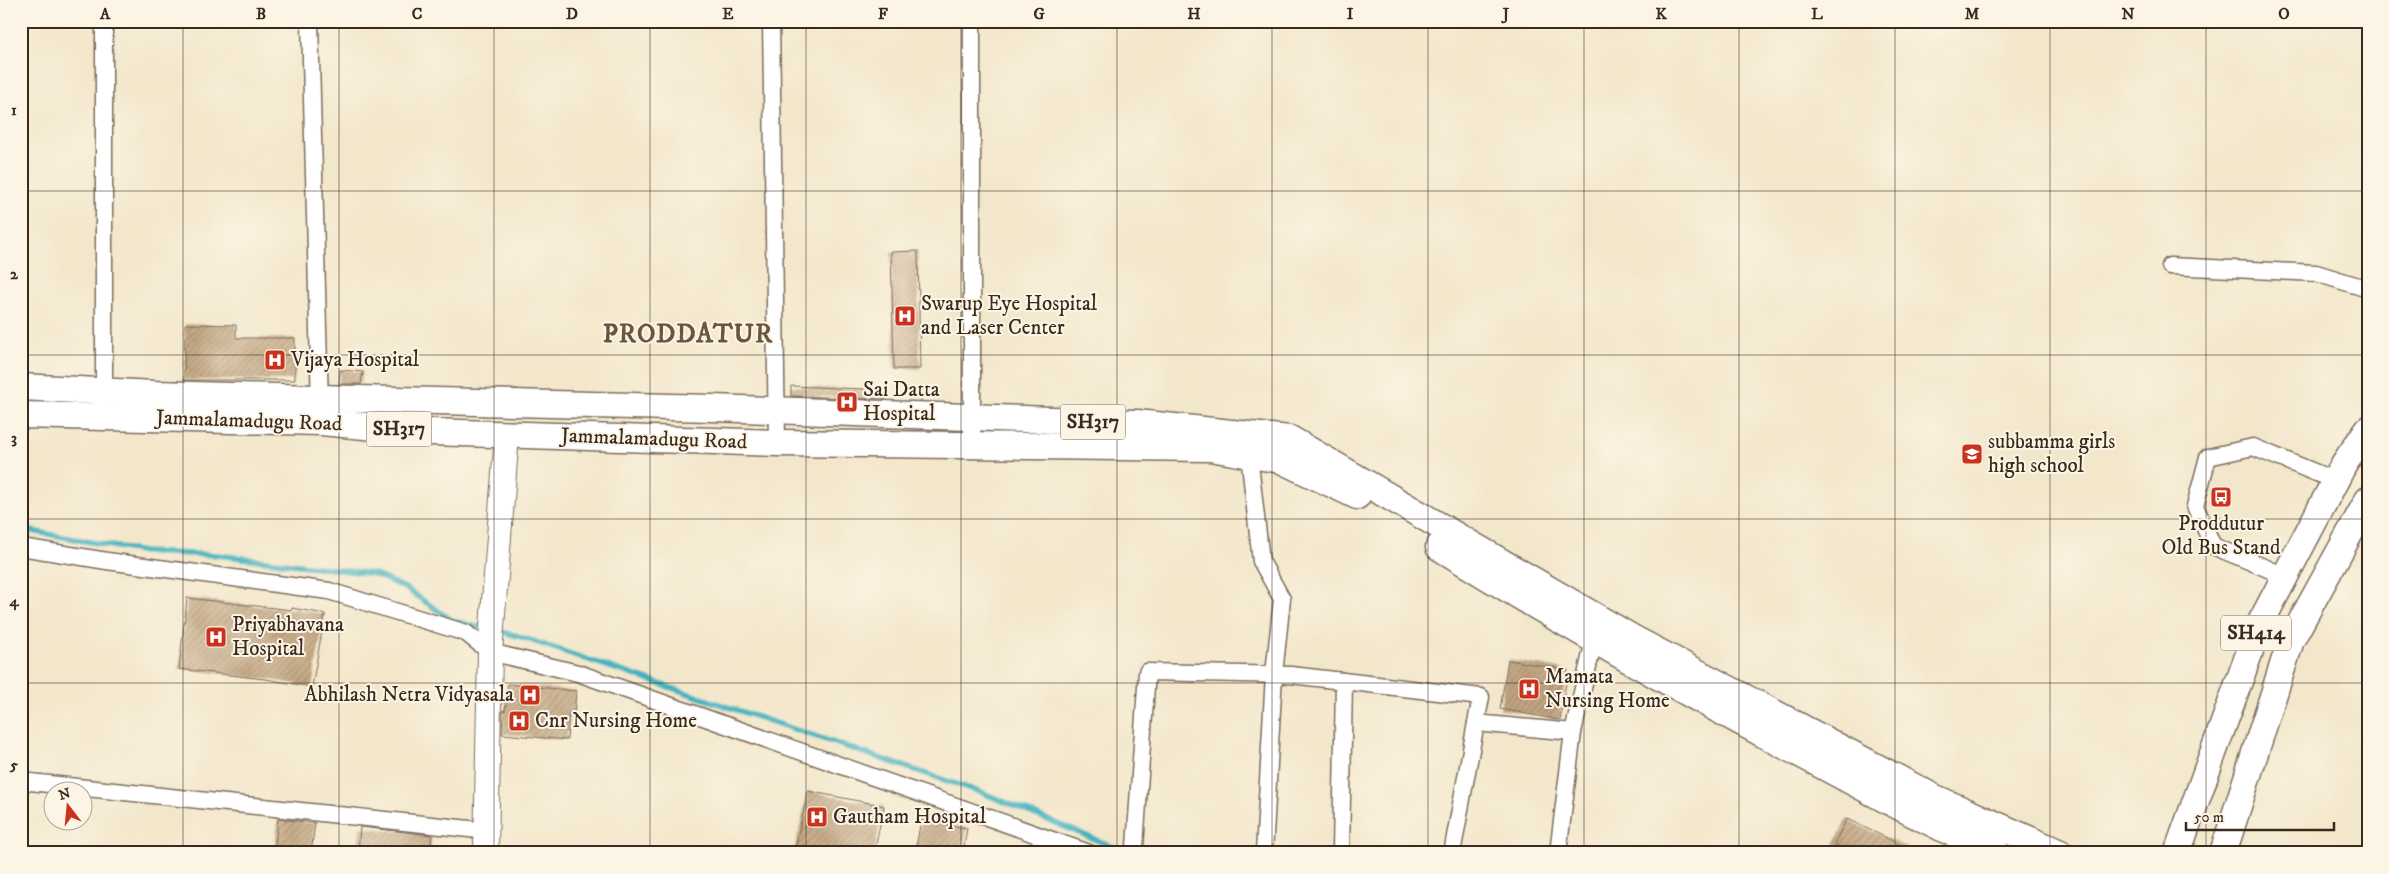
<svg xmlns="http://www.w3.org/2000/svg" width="2389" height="874" viewBox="0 0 2389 874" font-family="'IM FELL DW Pica',serif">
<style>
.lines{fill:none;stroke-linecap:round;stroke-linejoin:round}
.stream{stroke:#44b2c0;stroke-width:5.5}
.building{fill:url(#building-hatch)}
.street-casing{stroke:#7b6c5b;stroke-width:19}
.secondary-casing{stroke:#7b6c5b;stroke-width:26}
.primary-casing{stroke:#7b6c5b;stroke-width:29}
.street{stroke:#fff;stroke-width:16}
.secondary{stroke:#fff;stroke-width:24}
.primary{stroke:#fff;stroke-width:26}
.grid{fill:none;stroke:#3b2a1e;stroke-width:1;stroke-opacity:0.55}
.labels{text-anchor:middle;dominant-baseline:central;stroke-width:4;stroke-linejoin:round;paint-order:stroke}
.shield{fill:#fcf5e5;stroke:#75675a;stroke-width:1}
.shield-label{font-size:20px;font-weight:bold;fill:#3b2a1e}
.poi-label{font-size:21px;fill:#3b2a1e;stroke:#fcf5e5;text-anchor:start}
.street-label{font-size:21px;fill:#3b2a1e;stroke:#fcf5e5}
.district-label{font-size:26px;font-weight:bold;letter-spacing:1px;fill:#6a5540;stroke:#fcf5e5}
.neatline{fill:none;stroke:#3b2a1e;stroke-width:2}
.grid-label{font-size:16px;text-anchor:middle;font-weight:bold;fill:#3b2a1e}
</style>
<defs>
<pattern id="building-hatch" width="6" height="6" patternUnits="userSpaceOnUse" patternTransform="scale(1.25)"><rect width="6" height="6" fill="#c2a580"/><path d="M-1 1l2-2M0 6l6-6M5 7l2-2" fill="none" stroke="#9f8768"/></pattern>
</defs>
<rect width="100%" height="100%" fill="#fcf5e5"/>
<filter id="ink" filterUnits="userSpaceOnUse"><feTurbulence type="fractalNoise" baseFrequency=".02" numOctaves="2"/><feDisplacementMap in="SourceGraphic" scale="10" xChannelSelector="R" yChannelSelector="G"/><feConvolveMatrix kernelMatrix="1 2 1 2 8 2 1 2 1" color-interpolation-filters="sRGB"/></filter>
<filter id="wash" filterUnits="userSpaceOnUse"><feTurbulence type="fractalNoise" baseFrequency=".0096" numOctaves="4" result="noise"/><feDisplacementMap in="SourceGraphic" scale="20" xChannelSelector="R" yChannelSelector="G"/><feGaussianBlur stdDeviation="1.12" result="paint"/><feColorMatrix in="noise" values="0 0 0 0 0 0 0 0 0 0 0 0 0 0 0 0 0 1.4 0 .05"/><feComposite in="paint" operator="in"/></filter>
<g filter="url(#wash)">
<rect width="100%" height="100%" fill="#f3e7cb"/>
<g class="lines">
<g class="stream">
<path d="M 21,529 L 144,552 L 218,555 L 374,574 L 405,588 L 453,621 L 487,629"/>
<path d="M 498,631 L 518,636 L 983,793 L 1128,853"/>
</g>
</g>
<g id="blocks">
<g class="building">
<path d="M 918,251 L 920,369 L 894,369 L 891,252 Z"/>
<path d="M 185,324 L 236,325 L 236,338 L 295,338 L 295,380 L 184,380 Z"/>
<path d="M 340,370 L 363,372 L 361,384 L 339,384 Z"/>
<path d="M 791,386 L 886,390 L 886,399 L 791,396 Z"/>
<path d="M 187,598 L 292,610 L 292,608 L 325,614 L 312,687 L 265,679 L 179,669 Z"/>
<path d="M 1508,660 L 1568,670 L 1560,720 L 1500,709 Z"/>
<path d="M 508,684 L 576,691 L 574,713 L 569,712 L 567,740 L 502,734 L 503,710 L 505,711 Z"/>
<path d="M 808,791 L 884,806 L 874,853 L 794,853 Z"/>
<path d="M 278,819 L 315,823 L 311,853 L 274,853 Z"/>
<path d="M 1847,819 L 1918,853 L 1852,853 L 1834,844 Z"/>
<path d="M 921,820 L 967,828 L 963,853 L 915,853 Z"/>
<path d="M 360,827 L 432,835 L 430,853 L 358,853 Z"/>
</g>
</g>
</g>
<g filter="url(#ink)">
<use href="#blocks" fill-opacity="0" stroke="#7b6c5b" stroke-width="1"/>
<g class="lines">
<g class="street-casing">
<g id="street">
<path d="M 310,21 L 320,406"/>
<path d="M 771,21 L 777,443"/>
<path d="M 972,21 L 972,444"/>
<path d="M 2170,266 L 2316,273 L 2368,289"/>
<path d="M 104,399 L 104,21"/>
<path d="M 1249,455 L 1261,561 L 1282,599 L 1274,674 L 1264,853"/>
<path d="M 21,547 L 107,561 L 329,591 L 466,633 L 490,652 L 578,673 L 1089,853"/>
<path d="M 2285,576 L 2213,546 L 2195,506 L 2208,457 L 2253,447 L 2336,481"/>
<path d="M 21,781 L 488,831"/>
<path d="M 1135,847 L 1147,672 L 1291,675 L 1481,697 L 1476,723 L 1573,732 L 1594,640"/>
<path d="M 1341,853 L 1344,681"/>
<path d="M 1452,853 L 1476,723"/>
<path d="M 1558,853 L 1573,732"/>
</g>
</g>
<g class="secondary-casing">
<path id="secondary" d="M 486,853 L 490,652 L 507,435"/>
</g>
<g class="primary-casing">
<g id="primary">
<path d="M 21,387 L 154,394 L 712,408 L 1137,423 L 1290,439 L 1634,639 L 1935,798 L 2060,853"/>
<path d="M 21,415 L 321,422 L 430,432 L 777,443 L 1210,448 L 1281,460 L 1357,496"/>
<path d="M 1439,547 C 1558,621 1680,690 1804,756 C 1867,789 1930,825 1997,853"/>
<path d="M 2177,853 L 2259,626 L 2344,464 L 2368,429"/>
<path d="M 2223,853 L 2291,640 L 2368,500"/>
</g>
</g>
<use href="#street" class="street"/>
<use href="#secondary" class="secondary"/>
<use href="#primary" class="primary"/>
</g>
</g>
<path class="grid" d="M 183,21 L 183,853M 339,21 L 339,853M 494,21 L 494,853M 650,21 L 650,853M 806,21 L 806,853M 961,21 L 961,853M 1117,21 L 1117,853M 1272,21 L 1272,853M 1428,21 L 1428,853M 1584,21 L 1584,853M 1739,21 L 1739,853M 1895,21 L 1895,853M 2050,21 L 2050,853M 2206,21 L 2206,853M 21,191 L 2368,191M 21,355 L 2368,355M 21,519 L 2368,519M 21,683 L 2368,683"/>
<defs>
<g id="hospital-square" transform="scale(1.125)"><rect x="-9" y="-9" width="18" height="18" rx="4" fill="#c8321e" stroke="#fcf5e5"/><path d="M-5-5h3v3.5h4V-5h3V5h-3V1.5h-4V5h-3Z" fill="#fff"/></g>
<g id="school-square" transform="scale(1.125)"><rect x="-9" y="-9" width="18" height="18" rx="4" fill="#c8321e" stroke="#fcf5e5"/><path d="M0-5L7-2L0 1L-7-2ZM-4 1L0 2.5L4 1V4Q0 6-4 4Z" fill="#fff"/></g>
<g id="bus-square" transform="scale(1.125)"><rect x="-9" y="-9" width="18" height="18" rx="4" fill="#c8321e" stroke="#fcf5e5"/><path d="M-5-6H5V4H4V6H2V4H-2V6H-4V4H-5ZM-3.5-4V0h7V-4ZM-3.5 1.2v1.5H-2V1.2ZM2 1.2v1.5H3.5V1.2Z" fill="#fff"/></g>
</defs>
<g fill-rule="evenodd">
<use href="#hospital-square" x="905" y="316"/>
<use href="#hospital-square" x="275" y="360"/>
<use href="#hospital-square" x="847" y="402"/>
<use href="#school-square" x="1972" y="454"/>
<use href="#bus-square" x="2221" y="497"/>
<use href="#hospital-square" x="216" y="637"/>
<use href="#hospital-square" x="1529" y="689"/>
<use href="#hospital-square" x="530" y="695"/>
<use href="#hospital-square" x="519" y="721"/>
<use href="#hospital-square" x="817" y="817"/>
</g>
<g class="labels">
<g class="shield">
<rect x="1060.5" y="404.5" width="65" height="35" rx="4"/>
<rect x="366.5" y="411.5" width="65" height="35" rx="4"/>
<rect x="2221" y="615.5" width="70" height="35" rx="4"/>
</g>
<g class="shield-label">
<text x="1093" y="422">SH317</text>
<text x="399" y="429">SH317</text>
<text x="2256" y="633">SH414</text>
</g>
<g class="poi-label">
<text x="921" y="304">Swarup Eye Hospital<tspan x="921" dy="24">and Laser Center</tspan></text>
<text x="291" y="360">Vijaya Hospital</text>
<text x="863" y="390">Sai Datta<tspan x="863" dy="24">Hospital</tspan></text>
<text x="1988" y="442">subbamma girls<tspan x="1988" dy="24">high school</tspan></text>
<text x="2221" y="524" text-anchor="middle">Proddutur<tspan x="2221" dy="24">Old Bus Stand</tspan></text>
<text x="232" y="625">Priyabhavana<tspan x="232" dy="24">Hospital</tspan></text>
<text x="1545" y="677">Mamata<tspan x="1545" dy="24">Nursing Home</tspan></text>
<text x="514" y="695" text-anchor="end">Abhilash Netra Vidyasala</text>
<text x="535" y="721">Cnr Nursing Home</text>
<text x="833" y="817">Gautham Hospital</text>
</g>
<g class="street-label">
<text transform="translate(249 421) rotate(2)">Jammalamadugu Road</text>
<text transform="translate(654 439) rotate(2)">Jammalamadugu Road</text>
</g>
<g class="district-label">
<text x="688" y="334">PRODDATUR</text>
</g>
</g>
<rect width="2389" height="874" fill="none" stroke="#fcf5e5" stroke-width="55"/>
<g transform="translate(68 806) rotate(344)"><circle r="24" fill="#fcf5e5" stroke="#afa495"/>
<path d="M0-4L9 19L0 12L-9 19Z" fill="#c8321e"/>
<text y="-8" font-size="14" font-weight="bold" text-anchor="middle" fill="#3b2a1e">N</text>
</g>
<path d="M2186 822v8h148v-8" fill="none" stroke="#3b2a1e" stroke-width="2.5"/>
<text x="2194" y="822" font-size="15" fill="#3b2a1e" stroke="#fcf5e5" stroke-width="4" paint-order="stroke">50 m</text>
<rect x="28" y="28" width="2334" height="818" class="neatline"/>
<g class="grid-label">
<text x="105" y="19">A</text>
<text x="261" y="19">B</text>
<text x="417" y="19">C</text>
<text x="572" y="19">D</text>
<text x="728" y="19">E</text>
<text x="883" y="19">F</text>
<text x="1039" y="19">G</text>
<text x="1194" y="19">H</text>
<text x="1350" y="19">I</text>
<text x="1506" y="19">J</text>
<text x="1661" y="19">K</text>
<text x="1817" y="19">L</text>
<text x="1972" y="19">M</text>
<text x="2128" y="19">N</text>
<text x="2284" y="19">O</text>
<text x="14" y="115">1</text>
<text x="14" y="279">2</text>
<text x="14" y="443">3</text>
<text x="14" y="606">4</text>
<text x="14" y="770">5</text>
</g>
</svg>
